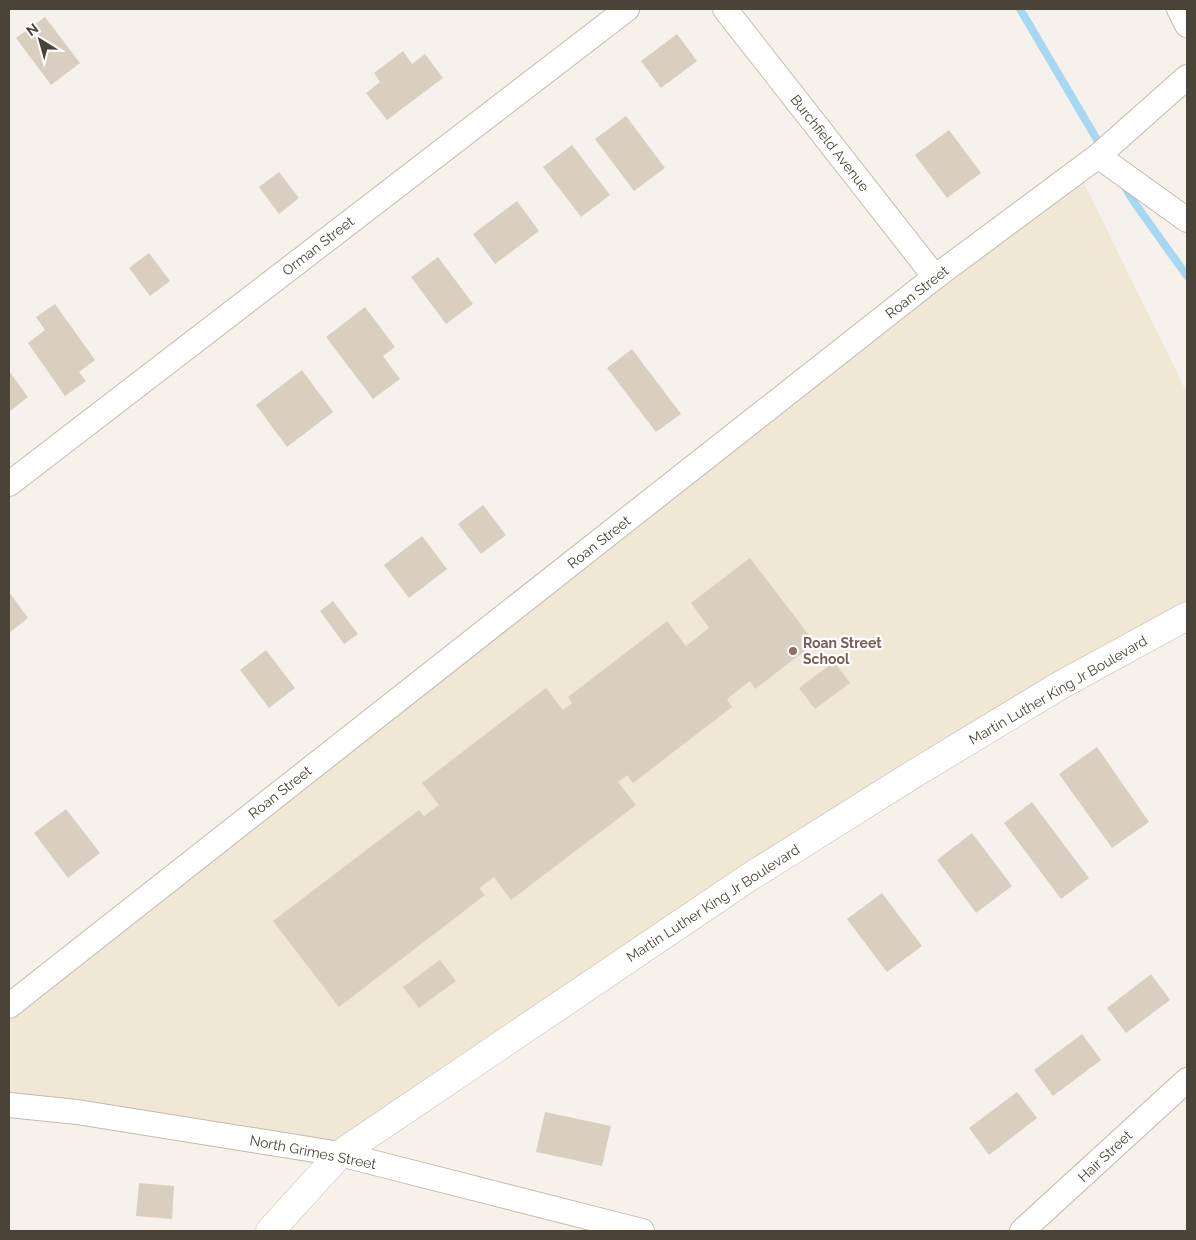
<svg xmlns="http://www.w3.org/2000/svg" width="1196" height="1240" viewBox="0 0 1196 1240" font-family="Raleway,sans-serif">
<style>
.education{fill:#f0e7d5}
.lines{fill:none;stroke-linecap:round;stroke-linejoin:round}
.stream{stroke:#a6d8f4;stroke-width:8}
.building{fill:#d9cec0}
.minor-casing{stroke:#c3baad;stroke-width:26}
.tertiary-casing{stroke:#c3baad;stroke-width:29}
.minor{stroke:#fff;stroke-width:24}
.tertiary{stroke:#fff;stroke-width:28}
.education-dot{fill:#8d6e63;stroke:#fff;stroke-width:2}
.labels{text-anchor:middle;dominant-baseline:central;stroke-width:4.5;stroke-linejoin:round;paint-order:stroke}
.street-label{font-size:14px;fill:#4b4338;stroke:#fff}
.education-label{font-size:14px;font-weight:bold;fill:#785e54;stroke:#fff;text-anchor:start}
</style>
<rect width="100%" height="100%" fill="#f6f2eb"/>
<path class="education" d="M 1078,171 L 1187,393 L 1187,616 L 1059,686 L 340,1154 L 9,1109 L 9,1007 Z"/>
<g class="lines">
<g class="stream">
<path d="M 1020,9 L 1102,148"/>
<path d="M 1123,184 L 1134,202 L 1187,276"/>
</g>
</g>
<g class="building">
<path d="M 45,17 L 80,63 L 51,85 L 16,38 Z"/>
<path d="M 677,34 L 697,61 L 661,88 L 641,61 Z"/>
<path d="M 403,51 L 412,64 L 425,54 L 443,78 L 387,120 L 366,93 L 380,82 L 374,73 Z"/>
<path d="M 626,116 L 665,168 L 634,191 L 595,139 Z"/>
<path d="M 949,130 L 981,173 L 947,198 L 915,155 Z"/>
<path d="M 572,145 L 610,195 L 581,217 L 543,167 Z"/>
<path d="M 279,172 L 299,198 L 279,214 L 259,187 Z"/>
<path d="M 517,201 L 539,231 L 495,264 L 473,234 Z"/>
<path d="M 149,253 L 170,281 L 150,296 L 129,268 Z"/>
<path d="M 438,257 L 473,304 L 446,324 L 411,277 Z"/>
<path d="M 55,304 L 95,360 L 79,372 L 86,381 L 65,396 L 28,343 L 45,330 L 36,317 Z"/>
<path d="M 365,307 L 395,347 L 383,356 L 400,379 L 373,399 L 326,337 Z"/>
<path d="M 632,349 L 681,414 L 656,432 L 607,368 Z"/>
<path d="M 302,370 L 333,412 L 287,447 L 256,405 Z"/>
<path d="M 9,371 L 28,397 L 9,412 Z"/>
<path d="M 483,505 L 506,535 L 481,554 L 458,524 Z"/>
<path d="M 422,536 L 447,569 L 409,598 L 384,565 Z"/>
<path d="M 750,558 L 815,643 L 755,689 L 750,681 L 727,699 L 732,707 L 633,783 L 627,775 L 618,782 L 636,805 L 511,900 L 494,877 L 479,888 L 485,895 L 339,1007 L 273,921 L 419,810 L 424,816 L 439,805 L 422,783 L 546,688 L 563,710 L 572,703 L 568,697 L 667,621 L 686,646 L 709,628 L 691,603 Z"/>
<path d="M 9,592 L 28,618 L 9,633 Z"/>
<path d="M 333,601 L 358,634 L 344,644 L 320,611 Z"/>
<path d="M 266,650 L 295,688 L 269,708 L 240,670 Z"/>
<path d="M 834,662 L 850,683 L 815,709 L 799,688 Z"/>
<path d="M 1097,747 L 1149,822 L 1112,848 L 1059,774 Z"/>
<path d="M 1032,802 L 1089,878 L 1061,899 L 1004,823 Z"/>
<path d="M 66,809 L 100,853 L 68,878 L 34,833 Z"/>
<path d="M 972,833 L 1012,886 L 976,913 L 937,860 Z"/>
<path d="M 882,893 L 922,946 L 887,972 L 847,919 Z"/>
<path d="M 440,960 L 456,981 L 419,1008 L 403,987 Z"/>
<path d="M 1151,974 L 1170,1000 L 1126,1033 L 1107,1008 Z"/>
<path d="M 1082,1034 L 1101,1060 L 1053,1096 L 1034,1070 Z"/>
<path d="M 1017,1092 L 1037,1118 L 989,1155 L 969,1128 Z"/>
<path d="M 545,1112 L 611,1126 L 602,1166 L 536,1152 Z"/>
<path d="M 139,1183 L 174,1186 L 172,1219 L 136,1216 Z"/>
</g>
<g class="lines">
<g class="minor-casing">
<g id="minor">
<path d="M 725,9 L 935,277"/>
<path d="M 1179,9 L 1187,25"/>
<path d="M 1098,156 L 1187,220"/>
<path d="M 9,484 L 627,9"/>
<path d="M 9,1006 L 935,277 L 1098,156 L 1187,77"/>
<path d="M 9,1105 L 77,1112 L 340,1154 L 642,1231"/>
<path d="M 1022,1231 L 1187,1080"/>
</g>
</g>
<g class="tertiary-casing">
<path id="tertiary" d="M 270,1231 L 340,1154 L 748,878 L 912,775 L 1059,686 L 1187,616"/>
</g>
<use href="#minor" class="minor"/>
<use href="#tertiary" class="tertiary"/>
</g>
<circle class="education-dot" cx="793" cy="651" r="5"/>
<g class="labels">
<g class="street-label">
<text transform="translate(830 143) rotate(52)">Burchfield Avenue</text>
<text transform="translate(318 246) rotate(-38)">Orman Street</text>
<text transform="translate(917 292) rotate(-38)">Roan Street</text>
<text transform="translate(599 542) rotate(-38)">Roan Street</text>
<text transform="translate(1058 690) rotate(-30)">Martin Luther King Jr Boulevard</text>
<text transform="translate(280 792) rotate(-38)">Roan Street</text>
<text transform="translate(713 903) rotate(-33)">Martin Luther King Jr Boulevard</text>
<text transform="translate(313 1152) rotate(11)">North Grimes Street</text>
<text transform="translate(1105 1156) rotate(-43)">Hair Street</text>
</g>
<g class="education-label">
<text x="803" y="643">Roan Street<tspan x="803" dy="16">School</tspan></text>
</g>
</g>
<rect width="1196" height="1240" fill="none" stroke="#4b4338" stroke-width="20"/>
<g transform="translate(40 40) rotate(323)" stroke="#ffffff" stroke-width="4" paint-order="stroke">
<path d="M0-4L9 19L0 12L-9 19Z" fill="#4b4338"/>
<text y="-8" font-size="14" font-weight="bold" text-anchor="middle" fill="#4b4338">N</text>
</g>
</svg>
